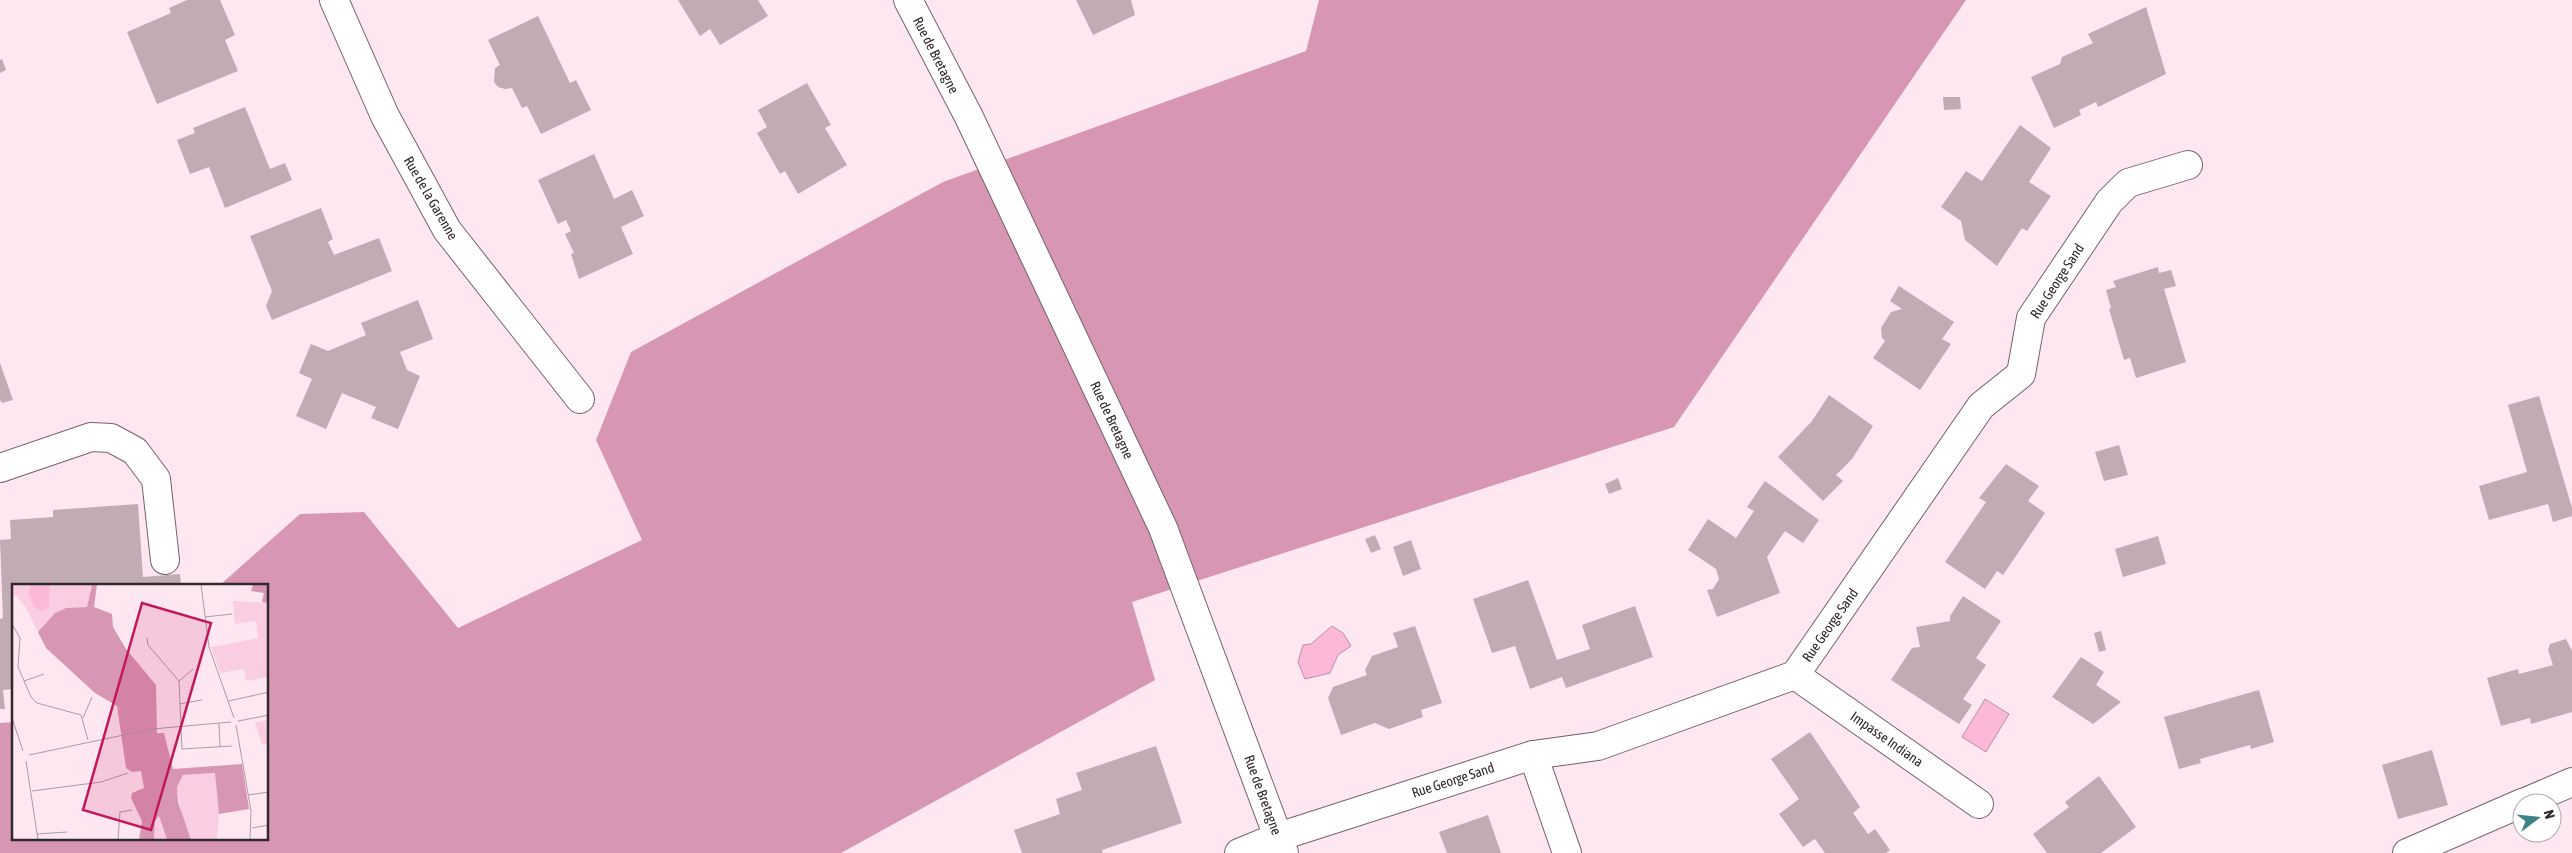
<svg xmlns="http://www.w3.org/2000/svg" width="2572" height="853" viewBox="0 0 2572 853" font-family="'Asap Condensed',sans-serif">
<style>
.forest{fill:#d796b4}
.water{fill:#fcb8d8;stroke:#bf8da4}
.building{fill:#c1acb5}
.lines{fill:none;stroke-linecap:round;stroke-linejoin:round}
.minor-casing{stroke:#75626a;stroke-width:30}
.tertiary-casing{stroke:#75626a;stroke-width:30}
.minor{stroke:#fff;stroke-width:28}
.tertiary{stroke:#fff;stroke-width:28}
.labels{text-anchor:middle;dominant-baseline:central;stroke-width:4.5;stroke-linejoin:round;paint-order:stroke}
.street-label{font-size:14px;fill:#30282c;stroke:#fff}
.inset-road{fill:none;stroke:#ac9ba2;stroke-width:1}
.view{fill:#c2185b;fill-opacity:0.15;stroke:#c2185b;stroke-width:2.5}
.inset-edge{fill:none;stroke:#30282c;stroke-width:2.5}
</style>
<rect width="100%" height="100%" fill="#fee7f1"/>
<path class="forest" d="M 1319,0 L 1966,0 L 1674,427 L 1132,602 L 1155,680 L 841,853 L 0,853 L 0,723 L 14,722 L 14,839 L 268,839 L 268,586 L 220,585 L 300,514 L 364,512 L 458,628 L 642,540 L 596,440 L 631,352 L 943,182 L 1306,51 Z"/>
<g class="water">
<path d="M 1332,626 L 1343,633 L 1351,646 L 1338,655 L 1330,673 L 1305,679 L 1298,662 L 1303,645 L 1311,644 Z"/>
<path d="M 1985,699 L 2009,714 L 1986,752 L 1962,737 Z"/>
</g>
<g class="building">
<path d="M 187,0 L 220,0 L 235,35 L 225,40 L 238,71 L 157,104 L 127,32 L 171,13 L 169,8 Z"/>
<path d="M 678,0 L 758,0 L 768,16 L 720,45 L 710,29 L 700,36 Z"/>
<path d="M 1076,0 L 1131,0 L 1135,15 L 1093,35 Z"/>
<path d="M 2146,7 L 2166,74 L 2098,107 L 2096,102 L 2079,110 L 2081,115 L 2054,128 L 2031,77 L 2060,64 L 2062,57 L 2093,43 L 2088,34 Z"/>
<path d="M 538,16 L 570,83 L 576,80 L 591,110 L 541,134 L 527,106 L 522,108 L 512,88 L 505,89 L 498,87 L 494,82 L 495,68 L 500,65 L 488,40 Z"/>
<path d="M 2,59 L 6,70 L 0,73 L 0,60 Z"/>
<path d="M 807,83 L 831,125 L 825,128 L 847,165 L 798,194 L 785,171 L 780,174 L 757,133 L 767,127 L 758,110 Z"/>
<path d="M 1943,97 L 1960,97 L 1961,109 L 1944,110 Z"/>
<path d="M 245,107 L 270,169 L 285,163 L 292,180 L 225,208 L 209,167 L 190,174 L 177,140 L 195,133 L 193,128 Z"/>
<path d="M 2020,125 L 2051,148 L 2029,182 L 2051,196 L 2027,231 L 2022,228 L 1997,266 L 1965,240 L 1961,221 L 1941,207 L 1966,171 L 1982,181 Z"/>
<path d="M 594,154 L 614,199 L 632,190 L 644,216 L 621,227 L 633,254 L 579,279 L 571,254 L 574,253 L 565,234 L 571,231 L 566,220 L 558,224 L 538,180 Z"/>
<path d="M 321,208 L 333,239 L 328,242 L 334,255 L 379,238 L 392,271 L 272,320 L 266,306 L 272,291 L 250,236 Z"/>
<path d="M 2158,267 L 2159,273 L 2171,270 L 2176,286 L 2164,289 L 2186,362 L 2136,378 L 2130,358 L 2124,360 L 2109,309 L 2111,308 L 2106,290 L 2116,287 L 2113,281 Z"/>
<path d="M 1899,286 L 1954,322 L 1942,339 L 1951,344 L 1920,390 L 1873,358 L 1885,341 L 1882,338 L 1881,328 L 1891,312 L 1902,309 L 1890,301 Z"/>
<path d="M 418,300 L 433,339 L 400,352 L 407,370 L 420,376 L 398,429 L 371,418 L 376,407 L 342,393 L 326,429 L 296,416 L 312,379 L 299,373 L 311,344 L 328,351 L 366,335 L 361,323 Z"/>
<path d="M 0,363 L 13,400 L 2,403 L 0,400 Z"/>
<path d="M 1829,395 L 1873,426 L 1852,459 L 1836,475 L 1843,481 L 1823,501 L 1778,457 L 1812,421 Z"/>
<path d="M 2539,396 L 2572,508 L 2572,516 L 2553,522 L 2548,504 L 2489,520 L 2479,486 L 2527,472 L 2508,405 Z"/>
<path d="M 2119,445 L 2128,475 L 2104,481 L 2095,452 Z"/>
<path d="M 2006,464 L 2039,486 L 2028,501 L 2045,513 L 2003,575 L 1997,571 L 1985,589 L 1945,562 L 1986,502 L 1979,498 Z"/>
<path d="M 1618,478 L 1622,489 L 1609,494 L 1605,484 Z"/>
<path d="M 1765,481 L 1819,520 L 1803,543 L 1785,531 L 1767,557 L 1780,593 L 1717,617 L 1707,590 L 1713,589 L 1719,579 L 1716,569 L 1688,550 L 1708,519 L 1736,538 L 1754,511 L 1747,507 Z"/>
<path d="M 138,504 L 143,577 L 180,574 L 181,586 L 14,586 L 14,689 L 3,690 L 5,709 L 0,709 L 0,619 L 3,618 L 0,540 L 11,539 L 10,520 L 53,517 L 53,510 Z"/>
<path d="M 1375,535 L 1381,549 L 1371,553 L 1365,539 Z"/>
<path d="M 2158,536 L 2166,564 L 2123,577 L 2115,549 Z"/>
<path d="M 1411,540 L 1421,569 L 1403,576 L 1393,547 Z"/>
<path d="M 1528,580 L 1557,660 L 1590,649 L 1582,625 L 1635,606 L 1653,657 L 1566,688 L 1562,677 L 1530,689 L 1515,646 L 1492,653 L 1473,599 Z"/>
<path d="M 1963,596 L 2001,621 L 1976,658 L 1986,665 L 1963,699 L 1972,705 L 1959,724 L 1891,680 L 1912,648 L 1920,647 L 1916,627 L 1950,621 L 1950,616 Z"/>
<path d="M 1415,626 L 1442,703 L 1421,710 L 1423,717 L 1389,729 L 1375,723 L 1341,735 L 1328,698 L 1333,687 L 1367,675 L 1365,670 L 1372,656 L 1398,647 L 1393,633 Z"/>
<path d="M 2101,631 L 2106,650 L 2099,652 L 2094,633 Z"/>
<path d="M 2566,639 L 2572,651 L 2572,712 L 2531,724 L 2530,718 L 2501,726 L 2487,678 L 2518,669 L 2519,674 L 2553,665 L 2548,650 L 2550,644 Z"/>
<path d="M 2081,657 L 2104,672 L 2096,685 L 2121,702 L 2093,724 L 2052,697 Z"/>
<path d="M 2259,690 L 2274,742 L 2251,749 L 2250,745 L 2200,759 L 2201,763 L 2179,769 L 2164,717 Z"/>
<path d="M 1810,732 L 1860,807 L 1853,813 L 1868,834 L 1875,829 L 1890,850 L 1886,853 L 1825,853 L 1815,839 L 1803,847 L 1779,814 L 1799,799 L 1771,759 Z"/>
<path d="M 1156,746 L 1182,823 L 1102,850 L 1103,853 L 1022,853 L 1014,830 L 1060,814 L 1056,799 L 1082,790 L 1076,773 Z"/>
<path d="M 2432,750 L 2448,805 L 2398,819 L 2382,765 Z"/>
<path d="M 2099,776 L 2136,827 L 2101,853 L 2047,853 L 2033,834 L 2069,807 L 2065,802 Z"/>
<path d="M 1488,815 L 1501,853 L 1447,853 L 1439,832 Z"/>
</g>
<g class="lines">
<g class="minor-casing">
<g id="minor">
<path d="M 334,0 L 385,116 L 447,230 L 580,399"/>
<path d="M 908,0 L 969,117 L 1163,528 L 1284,853"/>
<path d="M 0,468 L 91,437 L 111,438 L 135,451 L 156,479 L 165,560"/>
<path d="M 1795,675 L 1979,804"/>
<path d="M 1533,755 L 1567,853"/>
<path d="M 1239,853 L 1278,837 L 1533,755 L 1598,746 L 1795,675 L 1981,406 L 2021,374 L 2031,318 L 2109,202 L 2128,183 L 2188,165"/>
</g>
</g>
<g class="tertiary-casing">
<g id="tertiary">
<path d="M 2523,803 L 2572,782"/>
<path d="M 2407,853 L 2522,803"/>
</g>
</g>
<use href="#minor" class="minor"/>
<use href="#tertiary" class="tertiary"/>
</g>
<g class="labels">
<g class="street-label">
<text transform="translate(936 55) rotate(63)">Rue de Bretagne</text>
<text transform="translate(431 198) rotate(60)">Rue de la Garenne</text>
<text transform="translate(2057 281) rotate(-57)">Rue George Sand</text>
<text transform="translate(1112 420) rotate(65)">Rue de Bretagne</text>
<text transform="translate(1830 625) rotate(-55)">Rue George Sand</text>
<text transform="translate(1887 739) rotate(35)">Impasse Indiana</text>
<text transform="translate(1453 780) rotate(-18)">Rue George Sand</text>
<text transform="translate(1263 795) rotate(70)">Rue de Bretagne</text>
</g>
</g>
<g transform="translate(12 584)">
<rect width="256" height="256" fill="#fee7f1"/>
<path d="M 0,0 L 83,0 L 80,1 L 75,23 L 54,24 L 43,29 L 26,48 L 14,24 L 4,11 L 0,13 ZM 221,17 L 256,19 L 256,93 L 234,97 L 232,85 L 208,89 L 199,63 L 246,54 L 244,37 L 223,40 ZM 256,136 L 256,160 L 250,160 L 243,139 ZM 203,189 L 207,230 L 205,256 L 179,256 L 171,239 L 165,203 L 171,191 ZM 147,232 L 150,243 L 155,256 L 142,256 L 143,237 Z" fill="#fbcde2"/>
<path d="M 85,0 L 82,23 L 100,30 L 101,43 L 114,65 L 144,101 L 145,149 L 152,149 L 161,185 L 230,180 L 237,225 L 207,230 L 203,189 L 171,191 L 165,203 L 166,218 L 179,256 L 155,256 L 147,232 L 143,237 L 142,256 L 127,256 L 130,237 L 119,214 L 120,209 L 132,204 L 129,187 L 120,188 L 114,184 L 105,122 L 83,109 L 34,64 L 26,48 L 43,29 L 54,24 L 75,23 L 80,1 ZM 241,0 L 256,0 L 256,19 L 250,18 L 252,9 L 239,7 Z" fill="#d796b4"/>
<path d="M 19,0 L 38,0 L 37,22 L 31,27 L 23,24 L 16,9 Z" fill="#fcb8d8"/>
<path class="inset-road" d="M 189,0 L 197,63 L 222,134M 193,33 L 220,30M 0,40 L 8,54 L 6,83 L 19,113 L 25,119 L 69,131 L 76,156M 135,54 L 136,61 L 167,97 L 170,165 L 220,162M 12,97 L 32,90M 167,97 L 181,85M 217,117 L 257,108M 167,120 L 190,116M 0,134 L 11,167M 71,134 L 80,113M 226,137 L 257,131M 207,140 L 208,162M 224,141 L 239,227 L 238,256M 17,171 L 140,145 L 219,138M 14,177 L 26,256M 20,207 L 89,198 L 116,189M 236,211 L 257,208M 240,244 L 257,241M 25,250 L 55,248M 106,256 L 108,228 L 120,226"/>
<path class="view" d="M 130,19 L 199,39 L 139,246 L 71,226 Z"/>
<rect width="256" height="256" class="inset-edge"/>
</g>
<g transform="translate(2537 818) rotate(74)"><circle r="24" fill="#ffffff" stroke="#aca9ab"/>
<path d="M0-4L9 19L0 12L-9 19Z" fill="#3b8387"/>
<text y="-8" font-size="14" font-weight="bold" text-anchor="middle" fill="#30282c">N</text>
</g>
</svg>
